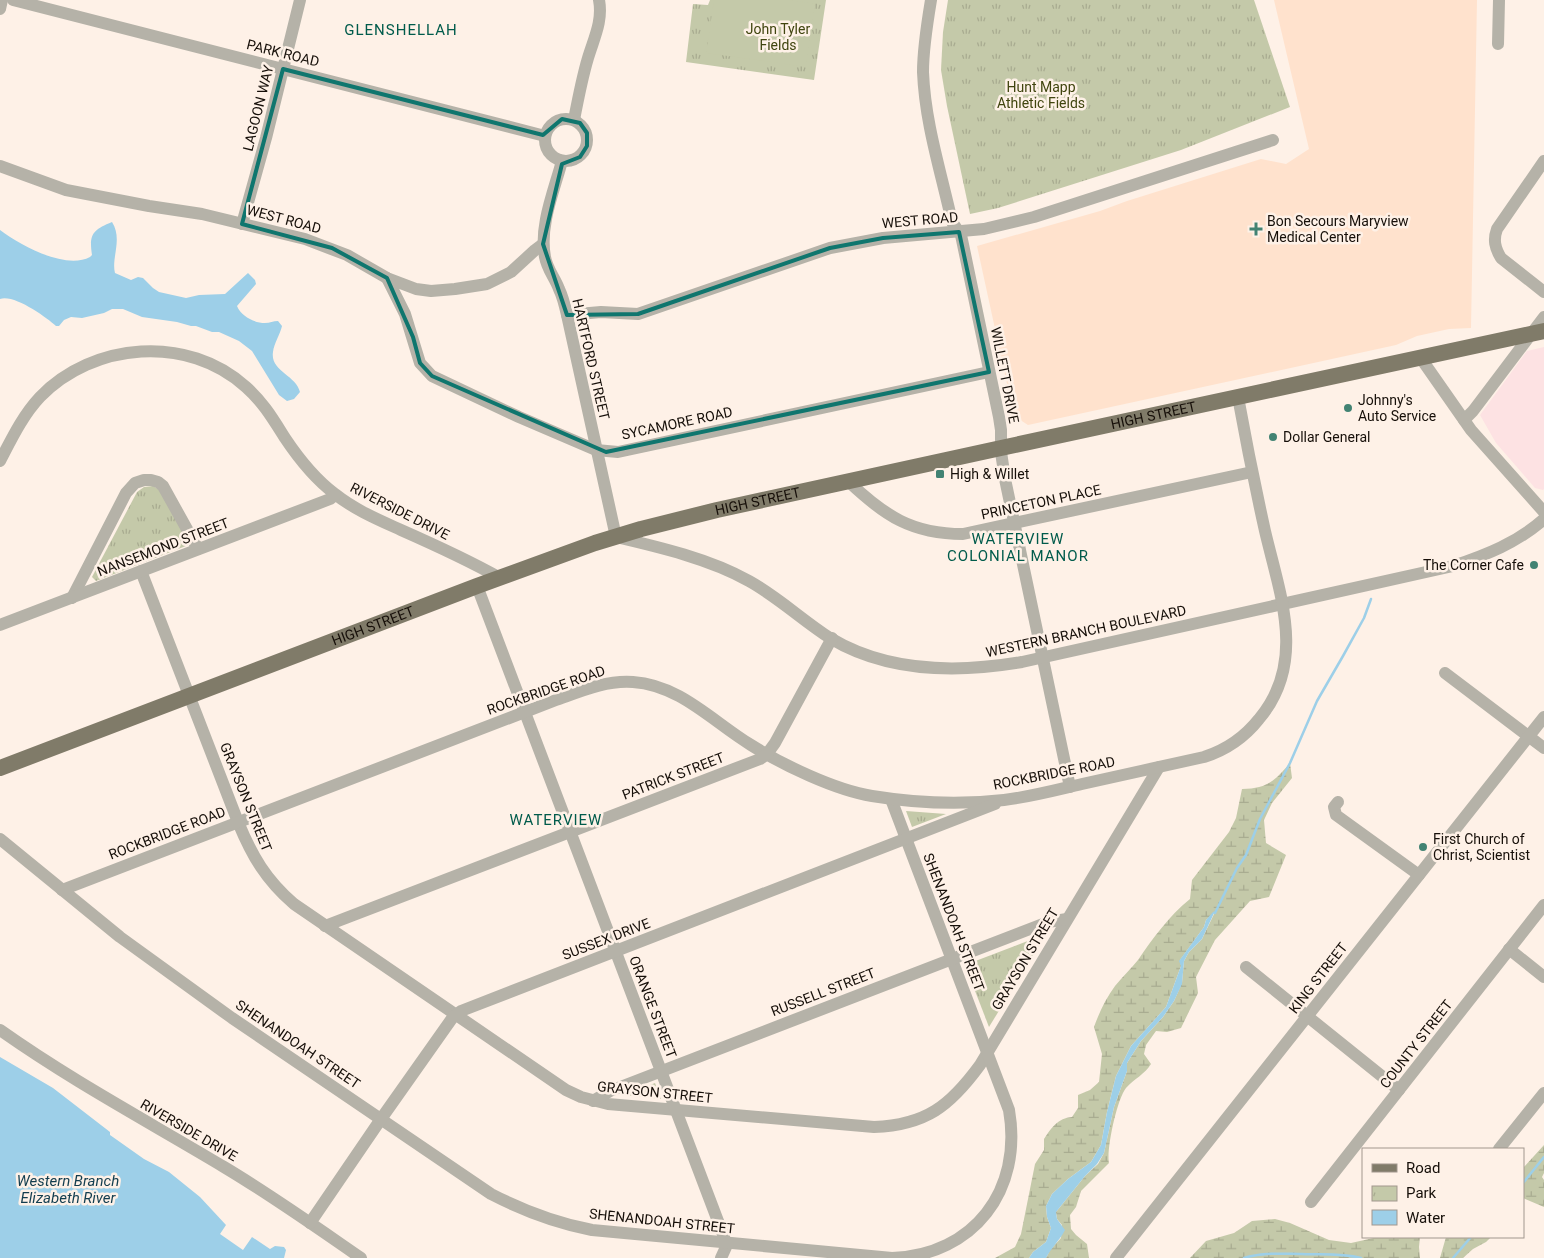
<svg xmlns="http://www.w3.org/2000/svg" width="1544" height="1258" viewBox="0 0 1544 1258" font-family="Roboto,sans-serif">
<style>
.commercial{fill:#fde2e3}
.built{fill:#ffe2cd}
.wetland{fill:url(#wetland-marsh)}
.park{fill:url(#park-tufts)}
.pitch{fill:#c4c9a9}
.water{fill:#9dcfe8}
.lines{fill:none;stroke-linecap:round;stroke-linejoin:round}
.stream{stroke:#9dcfe8;stroke-width:2.5}
.minor{stroke:#b5b2a8;stroke-width:12}
.major{stroke:#807b69;stroke-width:16}
.marked{fill:none;stroke:#0f766e;stroke-width:4;stroke-linejoin:round}
.poi-dot{fill:#428373;stroke:#fef1e7;stroke-width:2}
.labels{text-anchor:middle;dominant-baseline:central;stroke-width:5;stroke-linejoin:round;paint-order:stroke}
.park-label{font-size:14px;fill:#40450f;stroke:#fef1e7}
.street-label{font-size:14px;fill:#160f09;stroke:#fef1e7}
.poi-label{font-size:14px;fill:#160f09;stroke:#fef1e7;text-anchor:start}
.neighbourhood-label{font-size:15px;letter-spacing:1px;fill:#005b4b;stroke:#fef1e7}
.water-label{font-size:15px;font-style:italic;fill:#123d4f;stroke:#fef1e7}
</style>
<defs>
<pattern id="wetland-marsh" width="20" height="14" patternUnits="userSpaceOnUse" patternTransform="scale(1.25)"><rect width="20" height="14" fill="#c4c9a9"/><path d="M1 5h8M5 5V1M11 12h8M15 12V8" fill="none" stroke="#a8ab90"/></pattern>
<pattern id="park-tufts" width="24" height="20" patternUnits="userSpaceOnUse" patternTransform="scale(1.25)"><rect width="24" height="20" fill="#c4c9a9"/><path d="M3 7l-1-3M5 7V3M7 7l1-3M15 17l-1-3M17 17v-4M19 17l1-3" fill="none" stroke="#a8ab90"/></pattern>
</defs>
<rect width="100%" height="100%" fill="#fef1e7"/>
<path class="commercial" d="M 1544,347 L 1544,489 L 1543,490 L 1535,488 L 1496,443 L 1480,415 L 1527,351 Z"/>
<path class="built" d="M 1274,0 L 1477,0 L 1471,328 L 1449,329 L 1417,336 L 1396,345 L 1028,425 L 1014,416 L 977,246 L 1100,211 L 1127,201 L 1261,159 L 1286,164 L 1309,149 Z"/>
<g class="wetland">
<path d="M 1290,763 L 1292,778 L 1272,803 L 1264,820 L 1266,843 L 1286,855 L 1269,897 L 1250,901 L 1215,940 L 1196,977 L 1198,993 L 1181,1028 L 1167,1032 L 1156,1031 L 1146,1045 L 1144,1054 L 1151,1064 C 1145,1074 1134,1079 1126,1088 C 1117,1099 1106,1150 1109,1163 L 1081,1191 L 1076,1207 L 1070,1215 L 1071,1229 L 1076,1235 L 1087,1244 L 1089,1258 L 1046,1258 L 1050,1250 L 1061,1238 L 1062,1225 L 1057,1219 L 1056,1212 L 1085,1176 L 1098,1164 L 1104,1153 L 1114,1107 L 1127,1071 L 1127,1063 L 1141,1041 L 1163,1017 L 1174,1001 L 1182,983 L 1184,961 L 1189,952 L 1202,939 L 1215,912 L 1206,920 L 1204,927 L 1180,960 L 1181,966 L 1166,1007 L 1131,1046 L 1116,1076 L 1107,1112 L 1101,1145 L 1091,1162 L 1068,1179 L 1052,1194 L 1046,1206 L 1047,1217 L 1051,1228 L 1046,1242 L 1033,1252 L 1029,1258 L 995,1258 L 1015,1247 L 1021,1234 L 1035,1164 L 1044,1150 L 1044,1139 C 1051,1128 1058,1118 1072,1117 L 1078,1108 L 1078,1095 L 1090,1090 L 1099,1082 L 1102,1054 L 1094,1027 C 1099,1013 1106,998 1115,986 C 1122,977 1131,969 1138,960 C 1153,938 1169,916 1190,899 L 1192,880 L 1229,832 L 1236,818 L 1242,789 C 1266,789 1275,781 1290,763 Z"/>
<path d="M 1544,1145 L 1544,1173 L 1542,1177 L 1544,1180 L 1544,1207 L 1523,1198 L 1523,1168 Z"/>
<path d="M 1275,1219 L 1290,1223 L 1329,1240 L 1351,1243 L 1378,1237 L 1420,1237 L 1419,1247 L 1420,1258 L 1190,1258 L 1206,1241 L 1234,1233 L 1252,1221 Z"/>
<path d="M 1446,1237 L 1491,1237 L 1486,1242 L 1473,1249 L 1463,1258 L 1440,1258 Z"/>
</g>
<g class="park">
<path d="M 710,0 L 826,0 L 814,80 L 686,62 L 693,4 L 708,5 Z"/>
<path d="M 948,0 L 1254,0 L 1290,107 L 1181,150 L 998,208 L 970,214 L 947,106 L 941,70 L 943,32 Z"/>
<path d="M 153,486 L 161,491 L 191,544 L 96,581 L 92,577 L 137,492 L 144,487 Z"/>
<path d="M 906,811 L 946,814 L 912,827 Z"/>
<path d="M 1046,934 L 989,1027 L 965,965 Z"/>
<path d="M 655,1083 L 661,1099 L 625,1095 Z"/>
</g>
<path class="pitch" d="M 714,0 L 790,0 L 815,4 L 806,67 L 706,53 Z"/>
<g class="water">
<path d="M 112,222 C 123,239 111,258 115,273 L 131,280 L 138,277 L 143,278 L 153,288 L 159,292 L 186,298 L 199,295 L 225,294 L 248,273 L 255,280 L 256,284 L 237,306 C 241,316 254,323 265,323 C 270,323 273,321 278,321 L 282,326 C 280,335 274,343 273,352 C 270,371 296,375 300,392 L 294,399 L 287,401 L 279,395 L 252,351 L 239,341 L 219,332 L 212,332 L 196,326 L 191,326 L 177,322 L 142,317 L 123,309 L 112,309 L 104,313 L 82,318 L 71,317 L 64,320 L 59,326 L 56,326 C 46,317 14,294 0,299 L 0,230 C 20,245 65,270 90,257 L 92,255 C 89,235 92,230 112,222 Z"/>
<path d="M 1215,911 L 1202,939 L 1189,952 L 1184,961 L 1182,984 L 1174,1001 L 1163,1017 L 1141,1041 L 1127,1063 L 1127,1071 L 1114,1107 L 1104,1153 L 1097,1164 L 1085,1176 L 1056,1212 L 1057,1219 L 1065,1230 C 1060,1240 1051,1248 1046,1258 L 1029,1258 L 1033,1252 L 1046,1242 L 1051,1228 L 1047,1217 L 1046,1206 L 1052,1194 L 1068,1179 L 1091,1162 L 1101,1145 L 1107,1112 L 1116,1076 L 1131,1046 L 1166,1007 L 1181,966 L 1179,961 L 1204,927 L 1206,920 L 1213,912 Z"/>
<path d="M 0,1057 L 53,1088 L 110,1132 L 110,1135 L 144,1159 L 169,1172 L 200,1197 L 226,1225 L 220,1234 L 243,1250 L 252,1237 L 270,1249 L 275,1246 L 284,1247 L 286,1250 L 284,1258 L 0,1258 Z"/>
</g>
<g class="lines">
<g class="stream">
<path d="M 1215,913 L 1237,868 L 1246,855 L 1260,819 L 1290,763 L 1317,701 L 1343,656 L 1364,618 L 1371,599"/>
<path d="M 1523,1183 L 1544,1157"/>
<path d="M 1244,1258 C 1263,1252 1283,1254 1302,1254 C 1322,1255 1341,1253 1361,1258"/>
<path d="M 1453,1258 L 1471,1237"/>
</g>
<g class="minor">
<path d="M 13,0 L 545,136"/>
<path d="M 931,0 C 927,24 923,48 923,72 C 925,123 941,172 952,222 L 961,235 L 999,417 L 1001,430 L 1001,452 L 1005,479 L 1070,787"/>
<path d="M 0,9 L 2,0"/>
<path d="M 1498,44 L 1499,0"/>
<circle cx="566" cy="140" r="21"/>
<path d="M 574,120 C 578,99 582,78 588,58 C 594,38 603,21 599,0"/>
<path d="M 562,161 C 554,191 539,226 545,257 C 547,269 555,278 559,289 C 563,297 565,306 567,315 L 616,537 C 659,547 710,559 749,581 C 778,597 802,620 830,638 C 888,673 958,673 1022,662 L 1453,566 C 1486,555 1517,543 1544,519"/>
<path d="M 1544,161 L 1497,229 C 1493,240 1495,248 1501,258 L 1544,292"/>
<path d="M 0,166 L 66,190 L 149,206 L 202,214 L 305,239 L 347,255 L 387,278 L 416,289 L 431,291 L 455,289 L 487,284 L 511,272 L 535,250 L 543,244"/>
<path d="M 242,224 L 266,138 L 300,0"/>
<path d="M 387,278 L 405,314 L 420,363 L 432,376 L 519,417 L 596,450 L 618,452 L 989,372"/>
<path d="M 567,315 L 601,312 L 638,314 L 830,248 L 883,238 L 984,229 L 1034,217 L 1273,140"/>
<path d="M 1420,357 L 1471,430 L 1544,512"/>
<path d="M 1464,420 L 1473,411 L 1544,317"/>
<path d="M 0,461 C 12,438 23,415 40,397 C 93,342 188,334 246,387 C 263,402 273,419 285,438 C 299,459 315,479 335,494 C 355,510 379,520 401,530 C 435,545 468,560 500,578"/>
<path d="M 849,482 C 885,516 912,534 963,534 L 1252,472"/>
<path d="M 141,571 L 238,822 C 252,856 266,880 294,904 L 566,1090 L 581,1097 L 608,1104 L 874,1127 C 926,1125 950,1106 980,1065 L 1159,767"/>
<path d="M 477,586 L 724,1237 L 726,1247 L 721,1258"/>
<path d="M 72,598 L 126,493 L 135,483 L 144,480 L 151,480 L 158,482 L 163,486 L 198,549"/>
<path d="M 0,625 L 330,499 L 335,495"/>
<path d="M 1445,673 L 1544,748"/>
<path d="M 1338,802 L 1334,807 L 1336,815 L 1419,875"/>
<path d="M 0,839 L 120,937 L 232,1018 L 491,1194 C 524,1211 556,1223 592,1230 L 892,1258 C 974,1255 1023,1190 1009,1110 L 891,799"/>
<path d="M 62,890 L 556,700 C 581,691 606,680 633,682 C 680,685 713,722 751,745 C 783,765 835,790 872,796 C 915,803 961,805 1004,800 C 1030,797 1056,790 1082,784 C 1123,775 1163,766 1204,757 C 1226,750 1244,738 1259,719 C 1307,662 1280,595 1265,531 C 1255,486 1246,441 1238,397"/>
<path d="M 325,926 L 760,759 L 767,754 L 775,743 L 832,638"/>
<path d="M 1509,949 L 1544,977"/>
<path d="M 1246,967 L 1399,1090"/>
<path d="M 0,1030 C 72,1081 149,1122 224,1167 C 271,1195 316,1227 361,1258"/>
<path d="M 593,1101 L 610,1091 L 1048,922 L 1067,919"/>
<path d="M 1499,1149 L 1544,1093"/>
<path d="M 1311,1202 L 1544,905"/>
<path d="M 310,1223 L 381,1119 L 453,1017 L 461,1011 L 995,804"/>
<path d="M 1116,1258 L 1544,717"/>
</g>
<path class="major" id="s1" d="M 0,768 L 477,586 L 595,543 L 641,529 L 717,510 L 1001,448 L 1544,331"/>
</g>
<path class="marked" d="M 283,69 L 543,135 L 562,119 L 580,123 L 587,133 L 587,146 L 580,157 L 562,164 L 543,244 L 567,315 L 638,314 L 830,248 L 883,238 L 959,232 L 989,372 L 606,452 L 432,376 L 420,363 L 413,337 L 387,278 L 332,248 L 242,224 Z"/>
<g class="poi-dot">
<path d="M1253.5 221.5h5v5h5v5h-5v5h-5v-5h-5v-5h5z"/>
<circle cx="1348" cy="408" r="5"/>
<circle cx="1273" cy="437" r="5"/>
<rect x="935" y="469" width="10" height="10" rx="2.5"/>
<circle cx="1534" cy="565" r="5"/>
<circle cx="1423" cy="847" r="5"/>
</g>
<g class="labels">
<g class="park-label">
<text x="778" y="29">John Tyler<tspan x="778" dy="16">Fields</tspan></text>
<text x="1041" y="87">Hunt Mapp<tspan x="1041" dy="16">Athletic Fields</tspan></text>
</g>
<g class="street-label">
<text transform="translate(283 53) rotate(14)">PARK ROAD</text>
<text transform="translate(258 108) rotate(-76)">LAGOON WAY</text>
<text transform="translate(284 219) rotate(15)">WEST ROAD</text>
<text transform="translate(920 220) rotate(-5)">WEST ROAD</text>
<text transform="translate(591 359) rotate(77)">HARTFORD STREET</text>
<text transform="translate(1005 375) rotate(79)">WILLETT DRIVE</text>
<text stroke="none"><textPath href="#s1" startOffset="1209">HIGH STREET</textPath></text>
<text transform="translate(677 423) rotate(-12)">SYCAMORE ROAD</text>
<text stroke="none"><textPath href="#s1" startOffset="804">HIGH STREET</textPath></text>
<text transform="translate(1041 502) rotate(-12)">PRINCETON PLACE</text>
<text transform="translate(400 511) rotate(27)">RIVERSIDE DRIVE</text>
<text transform="translate(163 547) rotate(-21)">NANSEMOND STREET</text>
<text stroke="none"><textPath href="#s1" startOffset="399">HIGH STREET</textPath></text>
<text transform="translate(1086 631) rotate(-12)">WESTERN BRANCH BOULEVARD</text>
<text transform="translate(546 690) rotate(-19)">ROCKBRIDGE ROAD</text>
<text transform="translate(1054 773) rotate(-11)">ROCKBRIDGE ROAD</text>
<text transform="translate(673 776) rotate(-21)">PATRICK STREET</text>
<text transform="translate(246 797) rotate(68)">GRAYSON STREET</text>
<text transform="translate(167 833) rotate(-21)">ROCKBRIDGE ROAD</text>
<text transform="translate(954 922) rotate(69)">SHENANDOAH STREET</text>
<text transform="translate(606 939) rotate(-21)">SUSSEX DRIVE</text>
<text transform="translate(1025 959) rotate(-59)">GRAYSON STREET</text>
<text transform="translate(1318 978) rotate(-52)">KING STREET</text>
<text transform="translate(823 992) rotate(-21)">RUSSELL STREET</text>
<text transform="translate(653 1007) rotate(69)">ORANGE STREET</text>
<text transform="translate(298 1044) rotate(34)">SHENANDOAH STREET</text>
<text transform="translate(1416 1044) rotate(-52)">COUNTY STREET</text>
<text transform="translate(655 1092) rotate(6)">GRAYSON STREET</text>
<text transform="translate(189 1130) rotate(30)">RIVERSIDE DRIVE</text>
<text transform="translate(662 1221) rotate(6)">SHENANDOAH STREET</text>
</g>
<g class="poi-label">
<text x="1267" y="221">Bon Secours Maryview<tspan x="1267" dy="16">Medical Center</tspan></text>
<text x="1358" y="400">Johnny's<tspan x="1358" dy="16">Auto Service</tspan></text>
<text x="1283" y="437">Dollar General</text>
<text x="950" y="474">High &amp; Willet</text>
<text x="1524" y="565" text-anchor="end">The Corner Cafe</text>
<text x="1433" y="839">First Church of<tspan x="1433" dy="16">Christ, Scientist</tspan></text>
</g>
<g class="neighbourhood-label">
<text x="401" y="30">GLENSHELLAH</text>
<text x="1018" y="539">WATERVIEW<tspan x="1018" dy="17">COLONIAL MANOR</tspan></text>
<text x="556" y="820">WATERVIEW</text>
</g>
<g class="water-label">
<text x="68" y="1181">Western Branch<tspan x="68" dy="17">Elizabeth River</tspan></text>
</g>
</g>
<rect x="1362" y="1148" width="162" height="90" fill="#fef1e7" stroke="#a1978e"/>
<rect x="1372" y="1164" width="25" height="8" fill="#807b69" stroke="#a1978e"/>
<text x="1406" y="1173" font-size="15" fill="#160f09">Road</text>
<rect x="1372" y="1186" width="25" height="15" fill="url(#park-tufts)" stroke="#a1978e"/>
<text x="1406" y="1198" font-size="15" fill="#160f09">Park</text>
<rect x="1372" y="1210" width="25" height="15" fill="#9dcfe8" stroke="#a1978e"/>
<text x="1406" y="1223" font-size="15" fill="#160f09">Water</text>
</svg>
